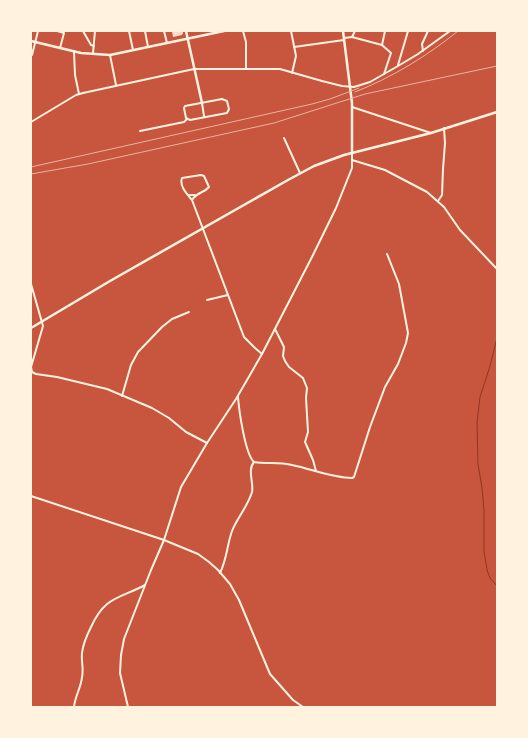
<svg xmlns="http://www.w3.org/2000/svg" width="528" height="738" viewBox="0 0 528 738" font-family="'IBM Plex Sans',sans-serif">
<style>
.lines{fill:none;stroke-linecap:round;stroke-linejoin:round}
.stream{stroke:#8f3625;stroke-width:1}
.building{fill:#f7dbc8}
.minor{stroke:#fff3e0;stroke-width:2}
.tertiary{stroke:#fff3e0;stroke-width:2}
.secondary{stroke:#fff3e0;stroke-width:2.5}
.rail{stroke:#e9b49f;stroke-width:1}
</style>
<rect width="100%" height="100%" fill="#c8553d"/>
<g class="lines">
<path class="stream" d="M 497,338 L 490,366 L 480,397 L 477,423 L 478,464 L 482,488 L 484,510 L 484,551 L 487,570 L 490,578 L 497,586"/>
</g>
<path class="building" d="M 172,31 L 183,31 L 183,33 L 182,35 L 173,37 Z"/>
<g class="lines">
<g class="minor">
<path d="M 57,31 L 64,33 L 60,48"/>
<path d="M 83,31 L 91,45 L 94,46"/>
<path d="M 129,31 L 133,50"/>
<path d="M 145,31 L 148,47"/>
<path d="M 164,31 L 167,43"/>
<path d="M 243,31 L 246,42 L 246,69"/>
<path d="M 291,31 L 296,56 L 292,73"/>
<path d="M 352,37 L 382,45 L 391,53 L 384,74"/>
<path d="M 344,38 L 352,37 L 355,31"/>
<path d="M 382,45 L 385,31"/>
<path d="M 294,47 L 344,40"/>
<path d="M 423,51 L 422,44 L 428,31"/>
<path d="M 74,52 L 75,75 L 79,94"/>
<path d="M 93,53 L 95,31"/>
<path d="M 32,55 L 38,31"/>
<path d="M 110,55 L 116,85"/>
<path d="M 398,65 L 408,31"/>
<path d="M 352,107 L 431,133"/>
<path d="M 31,122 L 76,95 L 83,93 L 194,69 L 280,69 L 322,81 L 342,86 L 354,87 L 370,82 L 398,66 L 418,54 L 450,31"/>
<path d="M 140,131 L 184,122 L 187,119"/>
<path d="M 284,138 L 300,173"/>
<path d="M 352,160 L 385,170 L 427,192 L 444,207 L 460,230 L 497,269"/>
<path d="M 188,195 L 195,195"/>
<path d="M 438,201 L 442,195 L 443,169 L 445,143 L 444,128"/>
<path d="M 31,284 L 43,326 L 31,367 L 32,372 L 36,374 L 57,377 L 107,389 L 152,408 L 169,418 L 186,432 L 207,443"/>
<path d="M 207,300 L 228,295"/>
<path d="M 275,329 L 284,347 L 283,356 L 285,361 L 289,367 L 303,378 L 307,388 L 306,398 L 308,432 L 305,442 L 313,460 L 316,471"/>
<path d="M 122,396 L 131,365 L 138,352 L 162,327 L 172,319 L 189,312"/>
<path d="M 238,397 C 239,410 245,454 254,462 C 267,464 279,462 292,465 C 312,469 332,478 352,478 L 354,477 L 370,427 L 385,387 L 398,364 L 406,343 L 408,333 L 399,284 L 387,254"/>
<path d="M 220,573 C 227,559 227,545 232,531 C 237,518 248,506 252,492 C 254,483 247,470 254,462"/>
<path d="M 74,707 C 75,696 81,688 82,677 C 84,669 81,661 82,653 C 83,643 87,635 91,627 C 105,596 119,599 145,585"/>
</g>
<g class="tertiary">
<path d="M 222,99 L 227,101 L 229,109 L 227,113 L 190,120 L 186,118 L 184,108 L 185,106 Z"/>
<path d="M 202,103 L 204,116"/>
<path d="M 192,200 C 197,192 204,193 209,187 L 204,176 L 201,175 L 182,178 C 179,186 187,194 192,200 L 244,337 L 255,348 L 262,354"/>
<path d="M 31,496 L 164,540 L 198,554 L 209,562 L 218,570 L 230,584 L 239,600 L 270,674 L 293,700 L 303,707"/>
<path d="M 128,707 L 120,673 L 121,655 L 124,639 L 151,570 L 164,540 L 181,487 L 207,443 L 236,399 L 262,354 L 313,255 L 336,208 L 352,168 L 352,153"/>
</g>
<g class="secondary">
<path d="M 186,31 L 202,103"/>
<path d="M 343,31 L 352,103 L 352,152"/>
<path d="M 31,41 L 81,53 L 110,55 L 224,31"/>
<path d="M 31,328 L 110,281 L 288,180 L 314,166 L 344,155 L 431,133 L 497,112"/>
</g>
<g class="rail">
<path d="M 355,92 C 393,77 427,56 458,31"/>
<path d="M 31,167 L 312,104 L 330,99 L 359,88"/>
<path d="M 31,174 L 88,164 L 274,123 L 365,94 L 497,66"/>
</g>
</g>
<rect width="528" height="738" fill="none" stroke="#fff3e0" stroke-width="64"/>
</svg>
